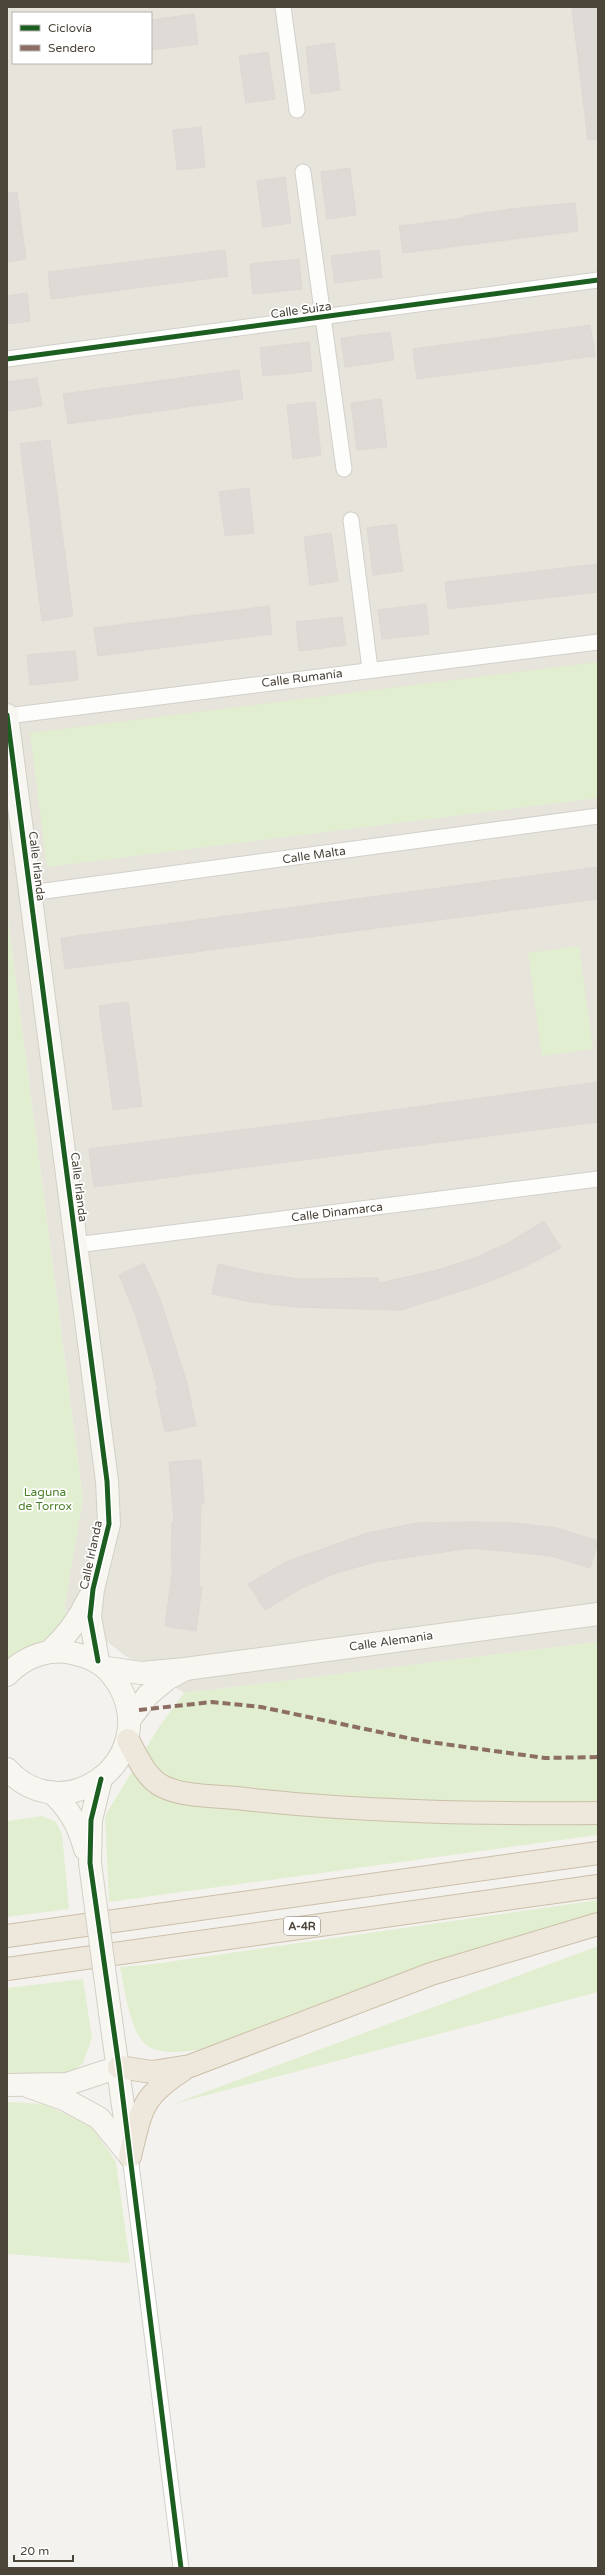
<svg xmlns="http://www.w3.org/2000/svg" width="605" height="2575" viewBox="0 0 605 2575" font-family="'Varela Round',sans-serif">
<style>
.residential{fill:#e7e4dc;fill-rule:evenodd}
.green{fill:#e1eecf}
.building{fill:#dedbd6;stroke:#dcd9d4}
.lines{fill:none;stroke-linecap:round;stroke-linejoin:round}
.street-casing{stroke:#d2d0cb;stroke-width:17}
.secondary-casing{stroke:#d3cfc5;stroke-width:24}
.highway-casing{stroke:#ccbfa9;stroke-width:24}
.street{stroke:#fdfdfc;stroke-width:15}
.secondary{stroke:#f7f6f1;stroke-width:22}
.highway{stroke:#ede8db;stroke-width:22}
.secondary-bridge-casing{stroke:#d3cfc5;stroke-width:24;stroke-linecap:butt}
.secondary-bridge{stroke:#f7f6f1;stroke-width:22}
.quiet{stroke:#8d6e63;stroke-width:4;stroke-dasharray:8 4;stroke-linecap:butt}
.cycleway-casing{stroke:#fff;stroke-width:8}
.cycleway{stroke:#1b5e20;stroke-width:5}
.labels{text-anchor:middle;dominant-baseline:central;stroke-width:3.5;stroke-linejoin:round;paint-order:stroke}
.shield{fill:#fff;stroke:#817c74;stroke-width:1}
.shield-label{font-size:11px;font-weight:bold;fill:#4b4439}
.street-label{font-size:12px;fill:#4b4439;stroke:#fff}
.park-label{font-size:12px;fill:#4a7f2a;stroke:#fff}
</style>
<rect width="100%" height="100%" fill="#f4f2ee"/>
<path class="residential" d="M 7,7 L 598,7 L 598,1642 L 184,1693 L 127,1657 L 64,1609 L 83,1499 L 7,912 ZM 13,13 L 151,13 L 151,63 L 13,63 Z"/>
<g class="green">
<path d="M 598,662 L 598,798 L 47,867 L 30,733 Z"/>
<path d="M 7,912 L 83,1500 L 64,1609 L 76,1625 L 7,1673 Z"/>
<path d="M 579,946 L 593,1049 L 542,1056 L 528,953 Z"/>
<path d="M 598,1642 L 598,1835 L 109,1902 L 105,1816 L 159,1727 L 184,1693 Z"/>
<path d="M 42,1816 L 56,1822 L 62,1834 L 69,1909 L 7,1917 L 7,1821 Z"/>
<path d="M 598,1900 L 598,1919 L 203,2049 C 187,2051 166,2055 151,2048 C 130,2038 125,1989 120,1967 L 154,1964 Z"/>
<path d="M 598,1946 L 598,1992 L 173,2104 Z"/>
<path d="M 83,1979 L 92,2038 L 83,2063 L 70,2074 L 7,2076 L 7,1988 Z"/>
<path d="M 7,2102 L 44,2104 L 91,2126 L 116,2162 L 130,2263 L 7,2254 Z"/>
</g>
<g class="building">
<path d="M 598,7 L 598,139 L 588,140 L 572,9 Z"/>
<path d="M 194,14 L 198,44 L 151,50 L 151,20 Z"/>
<path d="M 334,43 L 340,90 L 311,94 L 306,47 Z"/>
<path d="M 268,52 L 275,99 L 246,103 L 239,56 Z"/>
<path d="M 201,127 L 205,167 L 177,170 L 173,130 Z"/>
<path d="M 350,168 L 356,215 L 327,219 L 321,172 Z"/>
<path d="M 285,177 L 291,223 L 263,227 L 257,181 Z"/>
<path d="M 17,192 L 26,259 L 7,262 L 7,193 Z"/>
<path d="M 575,203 L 578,231 L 403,253 L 399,226 L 464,218 L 464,216 L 510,209 Z"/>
<path d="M 225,250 L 228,276 L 51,299 L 48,272 Z"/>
<path d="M 379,250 L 382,277 L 335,283 L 331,256 Z"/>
<path d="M 299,259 L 302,289 L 253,294 L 250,264 Z"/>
<path d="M 27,293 L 30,321 L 7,324 L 7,296 Z"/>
<path d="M 590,325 L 595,356 L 417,379 L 413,349 Z"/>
<path d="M 390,332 L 394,360 L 345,367 L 341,338 Z"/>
<path d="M 309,342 L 312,371 L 263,376 L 260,348 Z"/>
<path d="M 239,370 L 243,399 L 68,424 L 63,394 Z"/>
<path d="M 37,378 L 42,406 L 7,411 L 7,382 Z"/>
<path d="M 381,399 L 387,447 L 357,450 L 351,403 Z"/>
<path d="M 315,402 L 321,455 L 293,459 L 287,405 Z"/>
<path d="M 50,440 L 73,616 L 42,621 L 20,444 Z"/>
<path d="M 249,488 L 254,533 L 225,536 L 219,492 Z"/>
<path d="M 396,524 L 403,571 L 373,575 L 367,528 Z"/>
<path d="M 331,533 L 338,581 L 310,585 L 304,537 Z"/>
<path d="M 598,564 L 598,592 L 448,609 L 445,582 Z"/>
<path d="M 426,604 L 429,634 L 382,639 L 378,610 Z"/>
<path d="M 269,606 L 272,634 L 98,656 L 94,628 Z"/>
<path d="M 342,617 L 346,645 L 299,651 L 296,622 Z"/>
<path d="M 75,651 L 78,680 L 30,685 L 27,655 Z"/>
<path d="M 598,867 L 598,899 L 65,969 L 61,938 Z"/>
<path d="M 128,1002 L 142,1106 L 113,1110 L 99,1006 Z"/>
<path d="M 598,1082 L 598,1122 L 94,1187 L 89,1149 L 319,1120 Z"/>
<path d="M 544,1221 L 561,1248 L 522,1268 L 483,1284 L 401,1310 L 295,1307 L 252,1302 L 212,1294 L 218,1264 L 257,1273 L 298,1279 L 378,1278 L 379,1283 L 434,1271 L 472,1259 L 510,1242 Z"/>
<path d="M 144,1263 L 160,1299 L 187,1383 L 196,1426 L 165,1432 L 156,1390 L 158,1389 L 136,1316 L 119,1275 Z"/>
<path d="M 201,1460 L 204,1504 L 201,1504 L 199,1586 L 202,1587 L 196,1631 L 165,1626 L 173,1566 L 171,1566 L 172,1522 L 174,1522 L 169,1462 Z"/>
<path d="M 471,1522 L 515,1523 L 557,1528 L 598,1541 L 590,1568 L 551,1556 L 472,1548 L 375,1562 L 336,1573 L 300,1589 L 265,1610 L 248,1584 L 286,1562 L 367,1533 L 417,1523 Z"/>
</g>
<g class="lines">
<g class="street-casing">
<g id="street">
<path d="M 283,7 L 297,110"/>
<path d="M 303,172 L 344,469"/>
<path d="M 7,359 L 598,280"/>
<path d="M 351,520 L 370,669"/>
<path d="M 7,716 L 598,642"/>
<path d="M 30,893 L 598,816"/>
<path d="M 76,1245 L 598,1179"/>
<path d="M 130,2156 L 181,2568"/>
</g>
</g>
<g class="secondary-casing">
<g id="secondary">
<path d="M 7,715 L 107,1481 L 109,1524 L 93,1589 L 90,1617 L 98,1661"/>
<path d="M 50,1651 C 67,1636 79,1619 89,1598"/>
<path d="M 107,1668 L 141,1673 L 185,1669 L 598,1614"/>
<path d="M 7,1675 C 25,1656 50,1647 76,1654 C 97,1659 109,1668 120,1687 C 159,1761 64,1831 7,1769"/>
<path d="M 130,1719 L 148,1695 L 167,1679 L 184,1670"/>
<path d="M 51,1792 C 70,1809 78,1825 85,1849"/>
<path d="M 90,1863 L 91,1820 L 101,1779"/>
<path d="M 110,2013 L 130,2155"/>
<path d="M 7,2085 L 67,2084 L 119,2067"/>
<path d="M 27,2086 L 64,2099 L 99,2118 L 130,2156"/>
</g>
</g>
<g class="highway-casing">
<g id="highway">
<path d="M 128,1740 C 137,1756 146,1779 164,1787 C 184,1797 222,1796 245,1799 C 362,1812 480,1814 598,1813"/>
<path d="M 7,1936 L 598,1853"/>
<path d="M 7,1969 L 598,1886"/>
<path d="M 119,2067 L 152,2072 L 190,2066 L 431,1974 L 598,1924"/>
<path d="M 130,2156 C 142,2109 140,2098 183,2070"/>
</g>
</g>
<use href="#street" class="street"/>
<use href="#secondary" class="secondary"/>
<use href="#highway" class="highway"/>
<g class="secondary-bridge-casing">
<path id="secondary-bridge" d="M 90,1863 L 110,2013"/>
</g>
<use href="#secondary-bridge" class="secondary-bridge"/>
<path class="quiet" d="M 139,1710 L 212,1702 L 261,1707 L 422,1741 L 545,1758 L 598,1757"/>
<g class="cycleway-casing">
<g id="cycleway">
<path d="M 7,359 L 598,280"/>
<path d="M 7,715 L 107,1481 L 109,1524 L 93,1589 L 90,1617 L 98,1661"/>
<path d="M 101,1779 L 91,1820 L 90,1863 L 119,2067 L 181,2568"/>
</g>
</g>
<use href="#cycleway" class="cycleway"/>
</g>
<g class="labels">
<rect class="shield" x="284" y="1917" width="36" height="18" rx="3"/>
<g class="shield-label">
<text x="302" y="1926">A-4R</text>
</g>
<g class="street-label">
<text transform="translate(301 310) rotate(-8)">Calle Suiza</text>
<text transform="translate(302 678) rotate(-7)">Calle Rumanía</text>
<text transform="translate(314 855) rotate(-8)">Calle Malta</text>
<text transform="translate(37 866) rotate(83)">Calle Irlanda</text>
<text transform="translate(79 1187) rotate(83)">Calle Irlanda</text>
<text transform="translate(337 1212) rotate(-7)">Calle Dinamarca</text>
<text transform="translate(91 1555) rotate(-78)">Calle Irlanda</text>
<text transform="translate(391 1641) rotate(-8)">Calle Alemania</text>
</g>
<g class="park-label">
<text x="45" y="1492">Laguna<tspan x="45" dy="14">de Torrox</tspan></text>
</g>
</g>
<rect width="605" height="2575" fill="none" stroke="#4b4439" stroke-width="16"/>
<rect x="12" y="12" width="140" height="52" fill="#ffffff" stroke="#b7b4b0"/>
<rect x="20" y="25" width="20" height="6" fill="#1b5e20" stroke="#b7b4b0"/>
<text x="48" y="32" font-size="12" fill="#4b4439">Ciclovía</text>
<rect x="20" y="45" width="20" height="6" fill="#8d6e63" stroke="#b7b4b0"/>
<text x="48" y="52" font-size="12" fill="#4b4439">Sendero</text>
<path d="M14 2555v6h59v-6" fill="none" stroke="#4b4439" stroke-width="2"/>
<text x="20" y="2555" font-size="12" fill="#4b4439" stroke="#ffffff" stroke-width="3" paint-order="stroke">20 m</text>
</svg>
